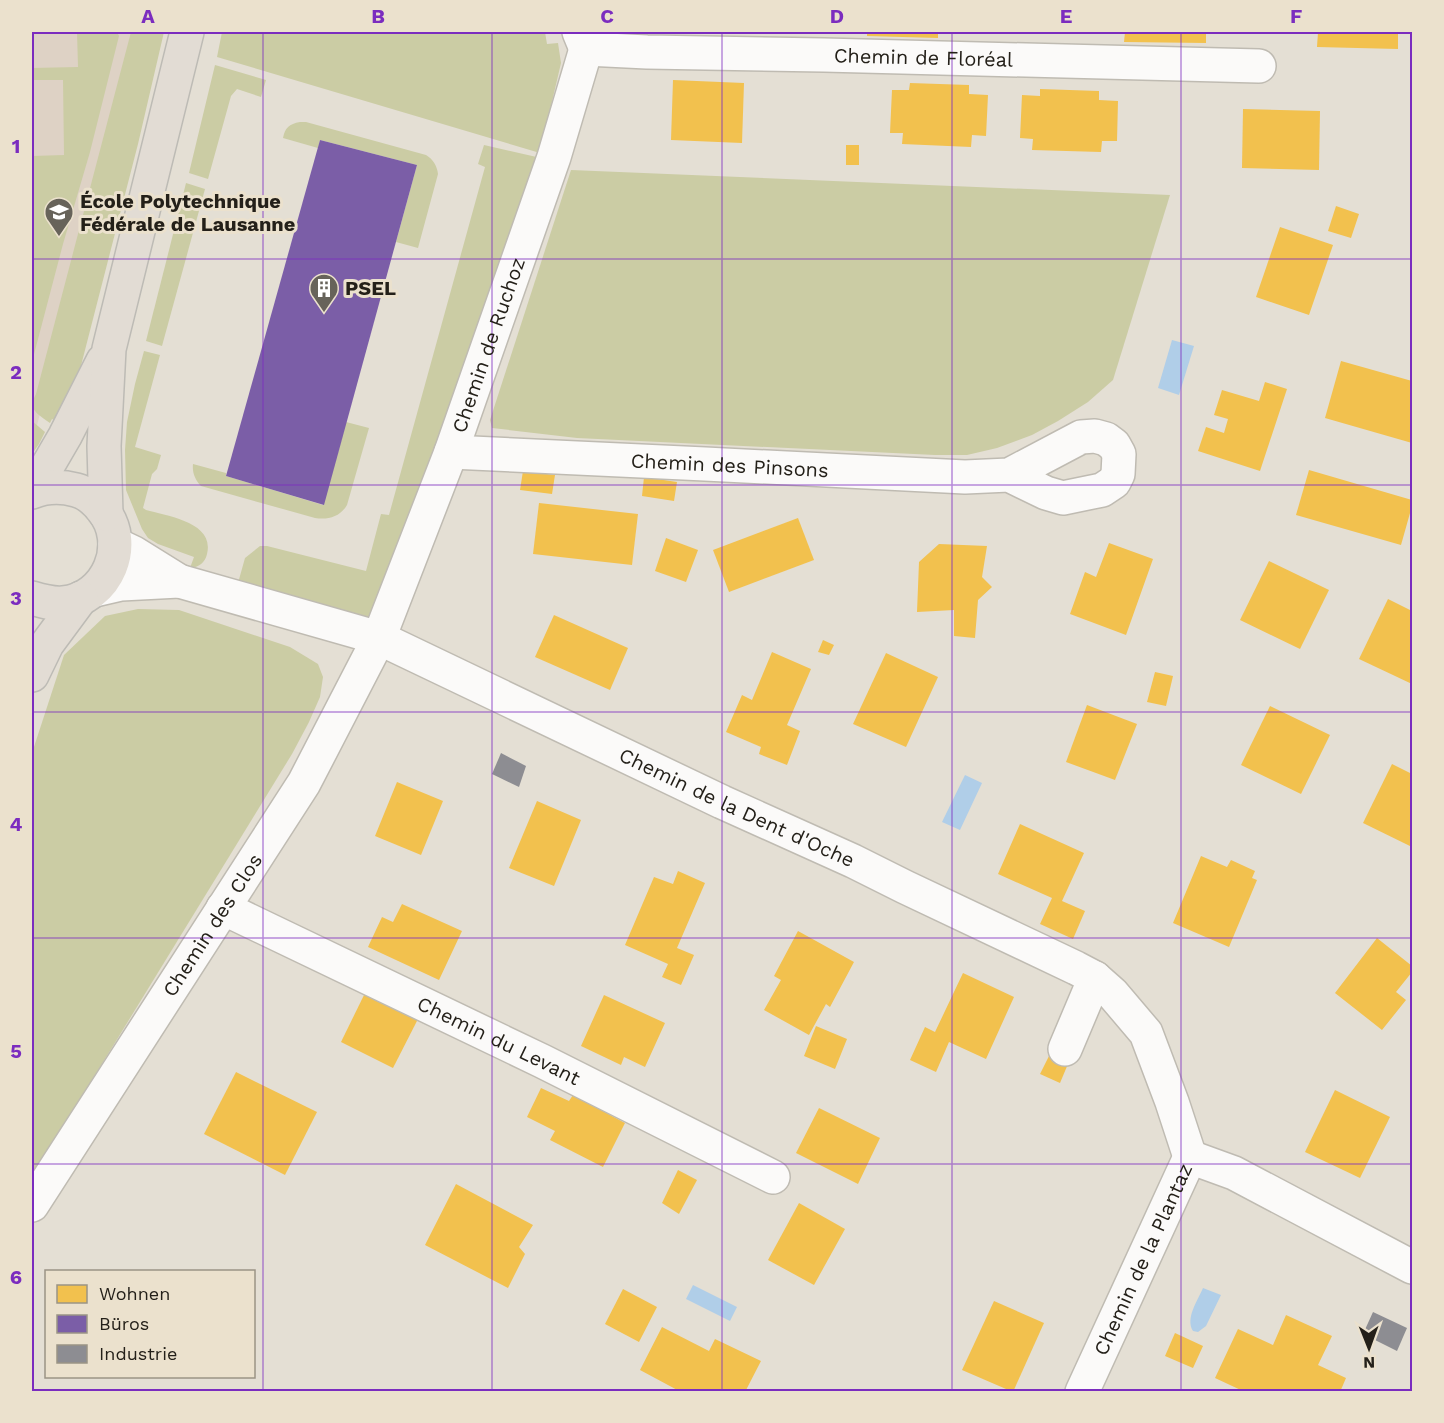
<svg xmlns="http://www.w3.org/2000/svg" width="1444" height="1423" viewBox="0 0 1444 1423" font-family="'Work Sans',sans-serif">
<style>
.education{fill:#ded2c5}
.green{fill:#cbcca4}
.water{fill:#b0cee8}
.homes{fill:#f2c14e}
.offices{fill:#7b5ea7}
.industry{fill:#8d8d92}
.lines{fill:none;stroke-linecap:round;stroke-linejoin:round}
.minor-casing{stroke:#bfbbb2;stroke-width:36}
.major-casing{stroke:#bdbbb5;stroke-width:36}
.minor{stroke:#fbfaf9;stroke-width:33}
.major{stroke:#e2dcd4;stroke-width:33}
.grid{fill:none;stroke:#7b2cbf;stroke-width:1.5;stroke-opacity:0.55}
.labels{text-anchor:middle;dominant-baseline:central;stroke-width:6;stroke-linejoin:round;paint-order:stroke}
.street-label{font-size:20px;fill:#242019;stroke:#ebe1cd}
.poi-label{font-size:20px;font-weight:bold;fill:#242019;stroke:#ebe1cd;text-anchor:start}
.neatline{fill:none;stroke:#7b2cbf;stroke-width:2}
.grid-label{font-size:20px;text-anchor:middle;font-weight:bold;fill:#7b2cbf}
</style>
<rect width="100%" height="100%" fill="#e4dfd4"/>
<path class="education" d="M 32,32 L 141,32 L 32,444 Z"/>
<g class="green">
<path d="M 77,32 L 117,32 L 119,36 L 90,152 L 63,244 L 32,362 L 32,156 L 64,155 L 63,80 L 32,80 L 32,68 L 78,67 Z"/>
<path d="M 131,32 L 164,32 L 138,144 L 75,389 L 61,424 L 52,419 L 50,423 C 38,414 27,410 36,394 Z"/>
<path d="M 222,32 L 545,32 L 547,44 L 558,43 L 561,63 L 540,153 L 217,57 Z"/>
<path d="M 215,65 L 266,80 L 261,97 L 237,89 L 231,96 L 208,179 L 189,173 Z"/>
<path d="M 300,122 L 306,122 L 426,155 C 433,159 437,166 438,174 L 418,248 L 396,242 L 417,165 L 320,140 L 318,148 L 283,138 C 285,128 289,124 300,122 Z"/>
<path d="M 484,145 L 541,158 L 375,622 L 238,583 L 245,558 L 260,546 L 267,546 L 366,571 L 381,514 L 389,515 L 485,167 L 478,164 Z"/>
<path d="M 571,170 L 1170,195 L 1113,380 L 1088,402 L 1058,421 L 1032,435 L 997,448 L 967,455 L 935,455 L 577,438 L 492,428 L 490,420 Z"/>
<path d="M 186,183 L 205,189 L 162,346 L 146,341 Z"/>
<path d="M 144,351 L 160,355 L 135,447 L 161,455 L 157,469 L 152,474 L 143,508 L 146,510 C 167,516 215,522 207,554 C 205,563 199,567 190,568 L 194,557 L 158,544 L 148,538 L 142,529 L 126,490 L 125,450 L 127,422 L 135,384 Z"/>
<path d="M 32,421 L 45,432 L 39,444 L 32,454 Z"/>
<path d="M 346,422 L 369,428 L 347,505 C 340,517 328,520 315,518 L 201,486 C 195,480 192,472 193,464 L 226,473 L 226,476 L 323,505 Z"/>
<path d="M 138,609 L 179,610 L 290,647 L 318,664 L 323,677 L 320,697 L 309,722 L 292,754 L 32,1178 L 32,753 L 64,655 L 105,616 Z"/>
</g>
<g class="water">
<path d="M 1172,340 L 1194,346 L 1179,395 L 1158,388 Z"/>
<path d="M 965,775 L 982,783 L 960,830 L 942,822 Z"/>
<path d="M 693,1285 L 737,1307 L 730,1321 L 686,1299 Z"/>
<path d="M 1203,1288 L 1221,1295 L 1206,1326 L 1198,1332 L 1193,1331 C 1185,1318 1198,1300 1203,1288 Z"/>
</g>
<g class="homes">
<path d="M 867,32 L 938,32 L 938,38 L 867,36 Z"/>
<path d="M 1125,32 L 1206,32 L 1206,43 L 1124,42 Z"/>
<path d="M 1318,32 L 1398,32 L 1398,49 L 1317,47 Z"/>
<path d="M 673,80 L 744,83 L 742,143 L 671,140 Z"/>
<path d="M 910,83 L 969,85 L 969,94 L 988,95 L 986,136 L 972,135 L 971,147 L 902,144 L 903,133 L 890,133 L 892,90 L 909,90 Z"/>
<path d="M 1040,89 L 1099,91 L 1099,100 L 1118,101 L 1117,141 L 1102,141 L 1101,152 L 1032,150 L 1033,139 L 1020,138 L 1022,95 L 1040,96 Z"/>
<path d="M 1243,109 L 1320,111 L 1319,170 L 1242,168 Z"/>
<rect x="846" y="145" width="13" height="20"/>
<path d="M 1336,206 L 1359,214 L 1351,238 L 1328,231 Z"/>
<path d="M 1280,227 L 1333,245 L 1309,315 L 1256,297 Z"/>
<path d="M 1341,361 L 1412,381 L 1412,443 L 1325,418 Z"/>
<path d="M 1265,382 L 1287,389 L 1260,471 L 1198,451 L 1206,427 L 1224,433 L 1228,419 L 1214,415 L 1222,390 L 1259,401 Z"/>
<path d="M 1309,470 L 1412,500 L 1412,506 L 1401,545 L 1296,515 Z"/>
<path d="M 523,471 L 555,475 L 552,494 L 520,490 Z"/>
<path d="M 644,477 L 677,482 L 674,501 L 642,496 Z"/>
<path d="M 539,503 L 638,514 L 632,565 L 533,554 Z"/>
<path d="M 798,518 L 814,560 L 729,592 L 713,550 Z"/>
<path d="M 666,538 L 698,550 L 686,582 L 655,571 Z"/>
<path d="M 1109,543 L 1153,559 L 1126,635 L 1070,614 L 1085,572 L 1096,577 Z"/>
<path d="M 939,544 L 987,546 L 982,577 L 992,587 L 978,600 L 975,638 L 954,636 L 954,610 L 917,612 L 919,562 Z"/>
<path d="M 1269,561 L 1329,590 L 1300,649 L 1240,620 Z"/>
<path d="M 1388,599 L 1412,611 L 1412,684 L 1359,659 Z"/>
<path d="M 554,615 L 628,648 L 610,690 L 535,657 Z"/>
<path d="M 823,640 L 834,645 L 829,655 L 818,652 Z"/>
<path d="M 772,652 L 811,669 L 787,725 L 800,731 L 787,765 L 759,754 L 761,747 L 726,732 L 742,695 L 752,700 Z"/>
<path d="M 886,653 L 938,677 L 906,747 L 853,724 Z"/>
<path d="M 1155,672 L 1173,676 L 1166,706 L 1147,702 Z"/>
<path d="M 1087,705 L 1137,724 L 1115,780 L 1066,762 Z"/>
<path d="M 1270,706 L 1330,735 L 1301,794 L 1241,765 Z"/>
<path d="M 1392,764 L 1412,774 L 1412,847 L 1363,823 Z"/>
<path d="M 397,782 L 443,801 L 421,855 L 375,836 Z"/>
<path d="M 537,801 L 581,820 L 554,886 L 509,868 Z"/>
<path d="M 1020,824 L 1084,853 L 1062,901 L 1085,911 L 1073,939 L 1040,924 L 1052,898 L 998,874 Z"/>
<path d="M 1201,856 L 1227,867 L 1231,860 L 1255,871 L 1252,878 L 1257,880 L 1229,947 L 1173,923 Z"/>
<path d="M 678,871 L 705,883 L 677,948 L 694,955 L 681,985 L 662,977 L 668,964 L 625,945 L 654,877 L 673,884 Z"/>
<path d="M 402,904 L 462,931 L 439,980 L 368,947 L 382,917 L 393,922 Z"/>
<path d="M 798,931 L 854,962 L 830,1007 L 826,1004 L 809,1035 L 764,1010 L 781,980 L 774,976 Z"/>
<path d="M 1377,938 L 1412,966 L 1412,972 L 1396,992 L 1406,1000 L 1382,1030 L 1335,993 Z"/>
<path d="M 963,973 L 1014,997 L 986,1059 L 949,1042 L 936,1072 L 910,1060 L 925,1027 L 935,1032 Z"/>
<path d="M 366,991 L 419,1017 L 393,1068 L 341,1042 Z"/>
<path d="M 604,995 L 665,1023 L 645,1067 L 624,1057 L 621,1065 L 581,1046 Z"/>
<path d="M 816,1026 L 847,1039 L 835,1069 L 804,1056 Z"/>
<path d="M 1055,1044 L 1073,1052 L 1060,1083 L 1040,1074 Z"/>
<path d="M 236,1072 L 317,1112 L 285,1175 L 204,1134 Z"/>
<path d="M 541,1088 L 569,1101 L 573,1095 L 625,1123 L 603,1167 L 550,1140 L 555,1131 L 527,1117 Z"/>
<path d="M 1335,1090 L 1390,1117 L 1360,1178 L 1305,1152 Z"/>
<path d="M 819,1108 L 880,1138 L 858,1184 L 796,1153 Z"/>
<path d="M 678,1170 L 697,1180 L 679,1214 L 662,1203 Z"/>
<path d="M 456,1184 L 533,1225 L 519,1247 L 525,1254 L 508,1288 L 425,1245 Z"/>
<path d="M 799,1203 L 845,1229 L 814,1285 L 768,1260 Z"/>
<path d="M 623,1289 L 657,1307 L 639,1342 L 605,1324 Z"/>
<path d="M 994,1301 L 1044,1323 L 1013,1392 L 962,1370 Z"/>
<path d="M 1286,1315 L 1332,1336 L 1318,1365 L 1346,1378 L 1340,1392 L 1245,1392 L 1215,1378 L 1238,1329 L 1273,1345 Z"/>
<path d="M 662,1327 L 709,1351 L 715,1339 L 761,1361 L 745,1392 L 681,1392 L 640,1370 Z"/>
<path d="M 1175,1333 L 1203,1346 L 1193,1368 L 1165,1356 Z"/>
</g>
<path class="offices" d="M 320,140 L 417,165 L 324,505 L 226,476 Z"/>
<g class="industry">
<path d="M 501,753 L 526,766 L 519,787 L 492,774 Z"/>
<path d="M 1373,1312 L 1407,1328 L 1397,1351 L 1363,1334 Z"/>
</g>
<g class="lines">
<g class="minor-casing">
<g id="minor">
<path id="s1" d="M 579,32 L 586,49 L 647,52 L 824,55 L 1259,66"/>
<path id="s2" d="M 451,452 L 705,464 L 965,477 L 1009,475 L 1046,493 L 1063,498 L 1102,490 L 1114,482 L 1118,474 L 1119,454 L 1114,445 L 1106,439 L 1095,436 L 1081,437 L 1009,475"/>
<path id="s3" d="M 115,544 L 134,553 L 179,581 L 379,638 L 722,802 L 853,861 L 905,887 L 1076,968 L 1095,978 L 1112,993 L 1146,1033 L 1172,1102 L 1190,1157"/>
<path d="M 95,590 L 121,584 L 179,581"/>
<path id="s4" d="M 223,908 L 542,1061 L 773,1177"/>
<path d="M 1065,1049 L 1095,978"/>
<path id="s5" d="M 32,1205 L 304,783 L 379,638 L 451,452 L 554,157 L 591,32"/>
<path id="s6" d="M 1082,1392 L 1190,1157 L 1234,1173 L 1412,1267"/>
</g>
</g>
<g class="major-casing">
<g id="major">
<path d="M 33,491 L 65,436 L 103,361"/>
<path d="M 32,492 C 47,486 61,486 76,490 C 87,493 95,500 102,509 C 131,543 108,599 63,603 C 52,604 42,601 32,598"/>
<path d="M 106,514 L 104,446 L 109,349 L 187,32"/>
<path d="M 32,675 L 47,644 L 81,598"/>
</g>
</g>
<use href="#minor" class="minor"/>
<use href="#major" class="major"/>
</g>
<path class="grid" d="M 263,32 L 263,1392M 492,32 L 492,1392M 722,32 L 722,1392M 952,32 L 952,1392M 1181,32 L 1181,1392M 32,259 L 1412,259M 32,485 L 1412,485M 32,712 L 1412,712M 32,938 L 1412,938M 32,1164 L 1412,1164"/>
<defs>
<g id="university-pin" transform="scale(1.5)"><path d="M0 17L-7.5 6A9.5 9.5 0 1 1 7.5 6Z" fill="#67635a" stroke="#ebe1cd"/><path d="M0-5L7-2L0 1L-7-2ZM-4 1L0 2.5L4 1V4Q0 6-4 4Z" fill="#fff"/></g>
<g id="building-pin" transform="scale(1.5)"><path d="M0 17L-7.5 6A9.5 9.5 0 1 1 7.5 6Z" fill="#67635a" stroke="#ebe1cd"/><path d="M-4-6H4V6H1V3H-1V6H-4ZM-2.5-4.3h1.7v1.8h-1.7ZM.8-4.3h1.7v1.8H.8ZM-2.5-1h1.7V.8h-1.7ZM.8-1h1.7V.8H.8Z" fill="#fff"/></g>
</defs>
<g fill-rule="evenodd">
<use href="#university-pin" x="59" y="212"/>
<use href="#building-pin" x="324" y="288"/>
</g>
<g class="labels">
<g class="street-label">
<text stroke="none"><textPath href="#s1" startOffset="356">Chemin de Floréal</textPath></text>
<text stroke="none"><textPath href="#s5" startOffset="978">Chemin de Ruchoz</textPath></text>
<text stroke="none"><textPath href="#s2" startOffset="279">Chemin des Pinsons</textPath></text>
<text stroke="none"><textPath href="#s3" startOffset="678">Chemin de la Dent d'Oche</textPath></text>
<text stroke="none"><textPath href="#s5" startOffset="333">Chemin des Clos</textPath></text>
<text stroke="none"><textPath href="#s4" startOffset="306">Chemin du Levant</textPath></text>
<text stroke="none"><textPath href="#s6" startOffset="146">Chemin de la Plantaz</textPath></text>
</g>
<g class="poi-label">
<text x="80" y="201">École Polytechnique<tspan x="80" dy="23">Fédérale de Lausanne</tspan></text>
<text x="345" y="288">PSEL</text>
</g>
</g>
<rect width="1444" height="1423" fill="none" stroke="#ebe1cd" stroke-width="66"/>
<rect x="45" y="1270" width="210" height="108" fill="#ebe1cd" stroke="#9b9485" stroke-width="1.5"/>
<rect x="57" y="1285" width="30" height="18" fill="#f2c14e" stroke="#9b9485" stroke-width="1.5"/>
<text x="99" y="1300" font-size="18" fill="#242019">Wohnen</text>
<rect x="57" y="1315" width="30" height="18" fill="#7b5ea7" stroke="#9b9485" stroke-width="1.5"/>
<text x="99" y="1330" font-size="18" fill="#242019">Büros</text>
<rect x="57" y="1345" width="30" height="18" fill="#8d8d92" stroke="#9b9485" stroke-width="1.5"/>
<text x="99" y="1360" font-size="18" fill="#242019">Industrie</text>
<g transform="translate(1369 1348) rotate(179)" stroke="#ebe1cd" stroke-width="4.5" paint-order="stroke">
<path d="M0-4.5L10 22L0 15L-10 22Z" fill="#242019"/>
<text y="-9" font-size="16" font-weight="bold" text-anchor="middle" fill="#242019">N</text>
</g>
<rect x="33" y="33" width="1378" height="1357" class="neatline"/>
<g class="grid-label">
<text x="148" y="23">A</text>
<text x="378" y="23">B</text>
<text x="607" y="23">C</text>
<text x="837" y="23">D</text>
<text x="1066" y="23">E</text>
<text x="1296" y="23">F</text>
<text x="16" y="153">1</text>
<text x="16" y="379">2</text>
<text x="16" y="605">3</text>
<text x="16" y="831">4</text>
<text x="16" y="1058">5</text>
<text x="16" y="1284">6</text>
</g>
</svg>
